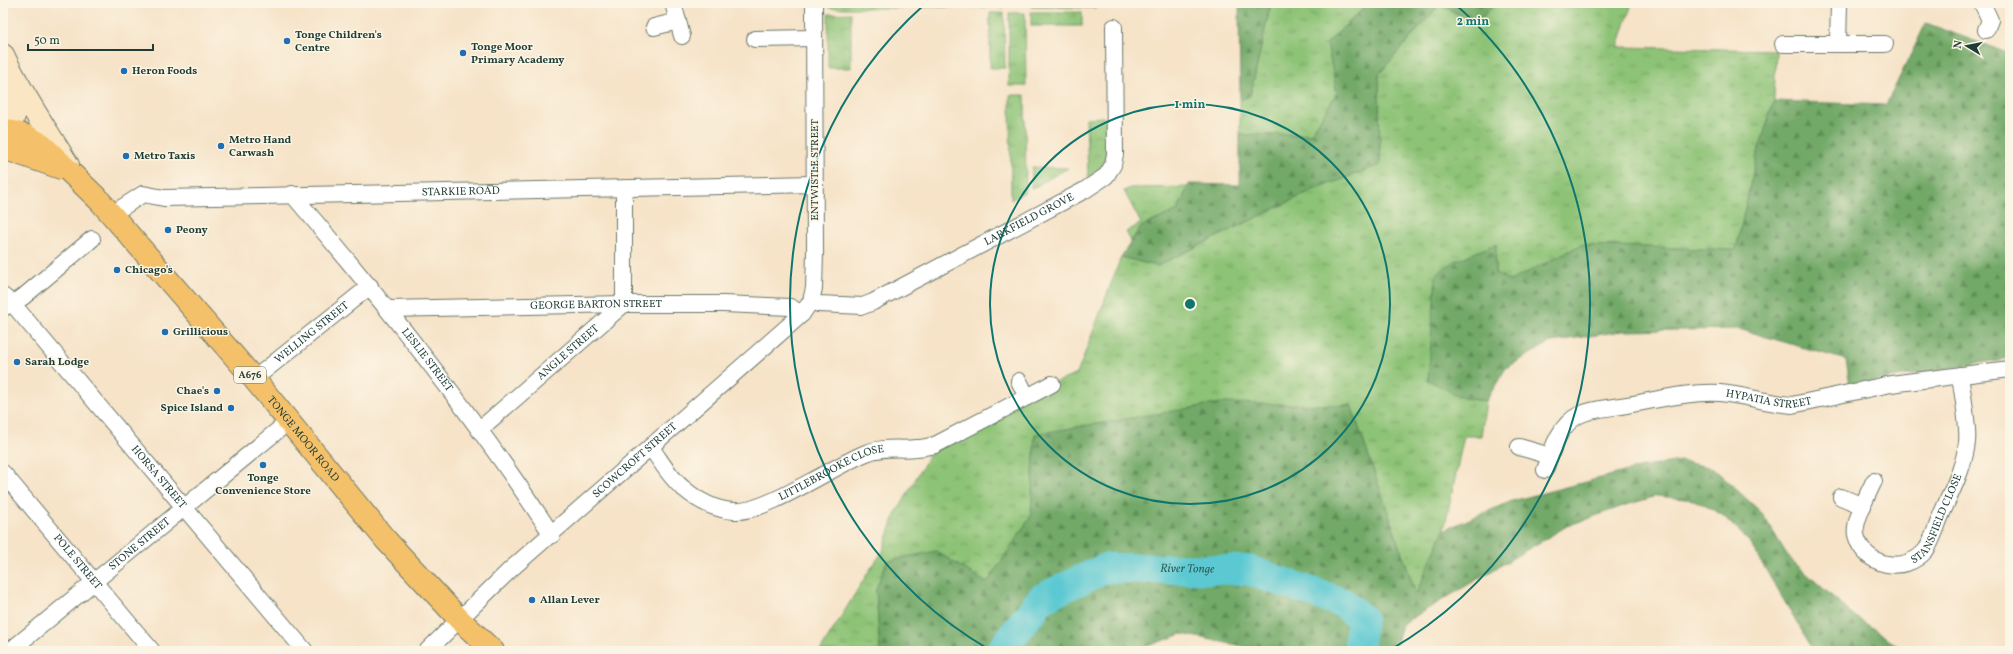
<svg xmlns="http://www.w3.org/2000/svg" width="2013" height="654" viewBox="0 0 2013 654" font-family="Vollkorn,serif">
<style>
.grass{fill:url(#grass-tufts);stroke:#568055}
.forest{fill:url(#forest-firs);stroke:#48734e}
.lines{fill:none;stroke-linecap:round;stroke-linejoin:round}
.river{stroke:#5cc9d2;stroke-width:30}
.street-casing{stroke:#6a7768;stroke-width:18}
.secondary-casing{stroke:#6a7768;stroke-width:24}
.primary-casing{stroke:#6a7768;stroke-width:24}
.street{stroke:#fff;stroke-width:16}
.secondary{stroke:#fbe6c4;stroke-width:22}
.primary{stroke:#f4c16b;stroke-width:22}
.ring{fill:none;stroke:#0f766e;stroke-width:2}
.poi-dot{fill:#1f6fb2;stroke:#fcf5e5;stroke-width:1.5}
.labels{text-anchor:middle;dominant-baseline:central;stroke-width:3;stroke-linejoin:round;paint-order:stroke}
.shield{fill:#fcf5e5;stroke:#617469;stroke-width:1}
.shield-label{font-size:10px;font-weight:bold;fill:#1f3d34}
.poi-label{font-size:11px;font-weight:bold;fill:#1f3d34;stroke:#fcf5e5;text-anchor:start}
.street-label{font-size:11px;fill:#1f3d34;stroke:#fcf5e5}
.water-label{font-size:12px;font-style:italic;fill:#2e605c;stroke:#fcf5e5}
.centre{fill:#0f766e;stroke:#fcf5e5;stroke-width:2}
.ring-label{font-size:12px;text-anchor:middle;font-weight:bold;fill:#0f766e;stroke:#fcf5e5;stroke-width:3;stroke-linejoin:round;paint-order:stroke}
</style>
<defs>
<pattern id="grass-tufts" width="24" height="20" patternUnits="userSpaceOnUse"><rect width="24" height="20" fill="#8dc376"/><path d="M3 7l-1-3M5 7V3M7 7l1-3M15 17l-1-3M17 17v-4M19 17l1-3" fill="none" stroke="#73a062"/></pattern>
<pattern id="forest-firs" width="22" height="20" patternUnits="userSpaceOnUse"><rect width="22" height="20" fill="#72a967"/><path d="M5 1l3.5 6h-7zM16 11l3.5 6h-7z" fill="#5d8b56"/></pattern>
</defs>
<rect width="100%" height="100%" fill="#fcf5e5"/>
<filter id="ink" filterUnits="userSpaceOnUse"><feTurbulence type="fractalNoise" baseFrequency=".025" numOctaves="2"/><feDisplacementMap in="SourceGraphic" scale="8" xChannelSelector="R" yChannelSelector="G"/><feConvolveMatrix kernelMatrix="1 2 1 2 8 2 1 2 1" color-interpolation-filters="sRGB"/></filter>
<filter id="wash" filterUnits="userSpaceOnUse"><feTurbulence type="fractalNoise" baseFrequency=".012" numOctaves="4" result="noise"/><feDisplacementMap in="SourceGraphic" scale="16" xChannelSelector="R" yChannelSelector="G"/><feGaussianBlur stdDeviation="0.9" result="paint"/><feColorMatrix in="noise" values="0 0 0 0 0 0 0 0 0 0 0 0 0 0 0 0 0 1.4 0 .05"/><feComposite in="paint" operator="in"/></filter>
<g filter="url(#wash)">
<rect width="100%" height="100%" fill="#f6e3c8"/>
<g class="grass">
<path d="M 828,3 L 908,3 L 908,8 L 829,8 Z"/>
<rect x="918" y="3" width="85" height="4"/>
<path d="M 1031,3 L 1096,3 L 1096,8 L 1031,7 Z"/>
<path d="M 1271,3 L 1369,3 L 1327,43 L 1337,93 L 1311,134 L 1240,135 L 1240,100 L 1250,96 Z"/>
<path d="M 1495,3 L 1632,3 L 1618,47 L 1776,50 L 1774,101 L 1756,159 L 1736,250 L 1581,245 L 1510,281 L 1495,273 L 1496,245 L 1463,398 L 1486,401 L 1481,436 L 1464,436 L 1444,530 L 1416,594 L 1351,405 L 1035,434 L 1031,516 L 987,584 L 936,551 L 876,589 L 880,651 L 820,651 L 869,571 L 883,551 L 895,515 L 935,445 L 1052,384 L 1077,374 L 1121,257 L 1157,266 L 1313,190 L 1380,165 L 1379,74 L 1439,5 L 1478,22 Z"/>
<rect x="1031" y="12" width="51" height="14"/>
<path d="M 851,13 L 851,68 L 828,68 L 828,14 Z"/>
<path d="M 990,13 L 1004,13 L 1005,68 L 990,68 Z"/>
<path d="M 1009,13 L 1025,13 L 1026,86 L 1009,86 Z"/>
<path d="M 1010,95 L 1025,95 L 1026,191 L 1011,200 Z"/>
<path d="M 1103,117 L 1107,120 C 1107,147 1116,163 1088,177 L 1086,118 Z"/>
<path d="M 1032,167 L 1068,168 L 1031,189 Z"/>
<path d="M 1188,187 L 1178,210 L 1141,227 L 1131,241 L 1126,232 L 1141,223 L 1124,191 L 1130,188 Z"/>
</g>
<g class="forest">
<path d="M 1239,3 L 1271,3 L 1250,96 L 1240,100 Z"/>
<path d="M 1369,3 L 1495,3 L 1478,22 L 1439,5 L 1379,74 L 1380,165 L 1313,190 L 1157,266 L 1121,257 L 1141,227 L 1178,210 L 1189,184 L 1240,185 L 1240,135 L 1311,134 L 1337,93 L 1327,43 Z"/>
<path d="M 1926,23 L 2010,54 L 2010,358 L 1850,385 L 1846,360 L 1739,329 L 1622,331 L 1551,342 L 1506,368 L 1486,401 L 1463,398 L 1428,380 L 1436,274 L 1457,260 L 1496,244 L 1495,273 L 1510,281 L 1581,245 L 1736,250 L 1756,159 L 1774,101 L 1886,105 Z"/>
<path d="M 1221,403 L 1351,405 L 1416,594 L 1444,530 L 1512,501 L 1643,467 L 1680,461 L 1713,468 L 1762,513 L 1789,558 L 1851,613 L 1905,651 L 1814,651 L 1748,540 L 1721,514 L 1694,500 L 1657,496 L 1623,506 L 1567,526 L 1402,624 L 1395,651 L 1267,651 L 1182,634 L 1133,651 L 880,651 L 876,589 L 887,561 L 936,551 L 987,583 L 1031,516 L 1035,434 Z"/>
</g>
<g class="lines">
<path class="river" id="s1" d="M 1001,651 L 1042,598 L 1106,568 L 1248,570 L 1343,603 L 1362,619 L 1358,651"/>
</g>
</g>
<g filter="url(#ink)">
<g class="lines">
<g class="street-casing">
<g id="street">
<path d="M 673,3 L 682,36"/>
<path d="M 1982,3 L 1990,20 L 1986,30"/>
<path d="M 654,27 L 678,21"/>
<path d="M 755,39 L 814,38"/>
<path d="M 1783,44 L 1885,44"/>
<path d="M 1838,44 L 1839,3"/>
<path id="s2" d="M 292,194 C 384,302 474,415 552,535"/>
<path id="s3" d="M 112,214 L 143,194 L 164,198 L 815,184"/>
<path id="s4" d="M 3,296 L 12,303 L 305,651"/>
<path id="s5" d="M 811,301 L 819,304 L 863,306 L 873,302 L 1085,190 L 1106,176 L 1113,165 L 1115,154 L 1114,27"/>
<path d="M 3,308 L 23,297 L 92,239"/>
<path id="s6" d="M 388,309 L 624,304 L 724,304 L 790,307 L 802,314"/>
<path id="s7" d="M 254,379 L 370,286"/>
<path d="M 1019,381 L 1027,397"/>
<path id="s8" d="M 479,430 L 624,304 L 624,189"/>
<path d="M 1519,447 L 1550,456"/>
<path id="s9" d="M 651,448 C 661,461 670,478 683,488 C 697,500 715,510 734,511 C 764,514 835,465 866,453 C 883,446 900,450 917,448 C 923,448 929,446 935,445 L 1052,384"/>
<path id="s10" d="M 1545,470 C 1552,450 1559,425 1579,415 C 1591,409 1608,408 1621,406 C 1653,401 1688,391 1720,393 C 1744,395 1767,403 1792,405 L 1891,384 L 2010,369"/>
<path id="s11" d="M 3,473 L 152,651"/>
<path id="s12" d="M 1874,481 C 1868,494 1853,522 1856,535 C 1864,567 1905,575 1926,550 C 1933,540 1937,524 1942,513 C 1952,490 1964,468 1967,442 C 1969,427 1962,392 1960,375"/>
<path d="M 1841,497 L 1863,506"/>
<path id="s13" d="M 10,651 L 288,422"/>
<path id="s14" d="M 427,651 L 511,569 L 802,314 L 811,301 L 814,288 L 815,253 L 814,3"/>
</g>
</g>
<g class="secondary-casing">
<g id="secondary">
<path d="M 3,55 C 21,93 46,129 68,165"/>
<path d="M 4,148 L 17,106 L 18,86"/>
</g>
</g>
<g class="primary-casing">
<g id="primary">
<path id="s15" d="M 3,129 L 27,136 L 41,144 L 99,200 L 254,379 L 385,539 L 459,619 L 493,651"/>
<path d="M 3,148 L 61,168"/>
</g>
</g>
<use href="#street" class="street"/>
<use href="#secondary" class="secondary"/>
<use href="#primary" class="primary"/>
</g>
</g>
<g class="ring">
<circle cx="1190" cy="304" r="200"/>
<path d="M990 650A400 400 0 0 1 925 4M1455 4A400 400 0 0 1 1390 650"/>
</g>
<g class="poi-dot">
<circle cx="287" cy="41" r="4"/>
<circle cx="463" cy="53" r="4"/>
<circle cx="124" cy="71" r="4"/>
<circle cx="221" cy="146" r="4"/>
<circle cx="126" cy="156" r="4"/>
<circle cx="168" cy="230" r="4"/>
<circle cx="117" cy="270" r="4"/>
<circle cx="165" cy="332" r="4"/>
<circle cx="17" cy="362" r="4"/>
<circle cx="217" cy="391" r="4"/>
<circle cx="231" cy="408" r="4"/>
<circle cx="263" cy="465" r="4"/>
<circle cx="532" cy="600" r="4"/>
</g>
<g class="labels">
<rect class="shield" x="234" y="367" width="32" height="16" rx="3"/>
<g class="shield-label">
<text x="250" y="375">A676</text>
</g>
<g class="poi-label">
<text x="295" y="35">Tonge Children's<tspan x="295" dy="13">Centre</tspan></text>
<text x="471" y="47">Tonge Moor<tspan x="471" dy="13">Primary Academy</tspan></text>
<text x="132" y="71">Heron Foods</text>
<text x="229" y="140">Metro Hand<tspan x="229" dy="13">Carwash</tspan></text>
<text x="134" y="156">Metro Taxis</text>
<text x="176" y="230">Peony</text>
<text x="125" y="270">Chicago's</text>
<text x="173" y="332">Grillicious</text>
<text x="25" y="362">Sarah Lodge</text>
<text x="209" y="391" text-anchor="end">Chae's</text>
<text x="223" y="408" text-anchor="end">Spice Island</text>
<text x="263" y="478" text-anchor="middle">Tonge<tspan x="263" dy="13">Convenience Store</tspan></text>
<text x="540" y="600">Allan Lever</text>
</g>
<g class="street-label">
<text transform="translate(815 170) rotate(-90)">ENTWISTLE STREET</text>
<text stroke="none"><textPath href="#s3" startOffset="355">STARKIE ROAD</textPath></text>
<text stroke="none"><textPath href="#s5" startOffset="240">LARKFIELD GROVE</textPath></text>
<text stroke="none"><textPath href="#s6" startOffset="208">GEORGE BARTON STREET</textPath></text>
<text stroke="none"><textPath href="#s7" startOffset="74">WELLING STREET</textPath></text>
<text stroke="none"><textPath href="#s8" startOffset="118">ANGLE STREET</textPath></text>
<text stroke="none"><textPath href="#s2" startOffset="214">LESLIE STREET</textPath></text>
<text stroke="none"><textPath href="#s10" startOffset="259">HYPATIA STREET</textPath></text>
<text stroke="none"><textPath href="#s15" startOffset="436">TONGE MOOR ROAD</textPath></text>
<text stroke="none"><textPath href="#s14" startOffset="282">SCOWCROFT STREET</textPath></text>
<text stroke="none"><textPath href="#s9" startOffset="214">LITTLEBROOKE CLOSE</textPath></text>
<text stroke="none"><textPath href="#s4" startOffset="239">HORSA STREET</textPath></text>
<text stroke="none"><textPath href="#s12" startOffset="178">STANSFIELD CLOSE</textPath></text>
<text stroke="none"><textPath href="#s13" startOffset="168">STONE STREET</textPath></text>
<text stroke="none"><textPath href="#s11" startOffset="116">POLE STREET</textPath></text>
</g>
<g class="water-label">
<text stroke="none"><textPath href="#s1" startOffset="219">River Tonge</textPath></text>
</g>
</g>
<circle cx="1190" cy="304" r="6" class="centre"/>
<g class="ring-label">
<text x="1473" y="25">2 min</text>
<text x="1190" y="108">1 min</text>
</g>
<rect width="2013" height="654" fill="none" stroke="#fcf5e5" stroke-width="16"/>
<g transform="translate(1967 46) rotate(280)" stroke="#fcf5e5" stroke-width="3" paint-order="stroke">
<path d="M0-3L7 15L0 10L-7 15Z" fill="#1f3d34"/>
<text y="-6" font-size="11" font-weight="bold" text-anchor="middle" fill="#1f3d34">N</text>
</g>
<path d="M28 44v6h125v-6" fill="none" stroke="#1f3d34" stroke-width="2"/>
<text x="34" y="44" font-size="12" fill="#1f3d34" stroke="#fcf5e5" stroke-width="3" paint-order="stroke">50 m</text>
</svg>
